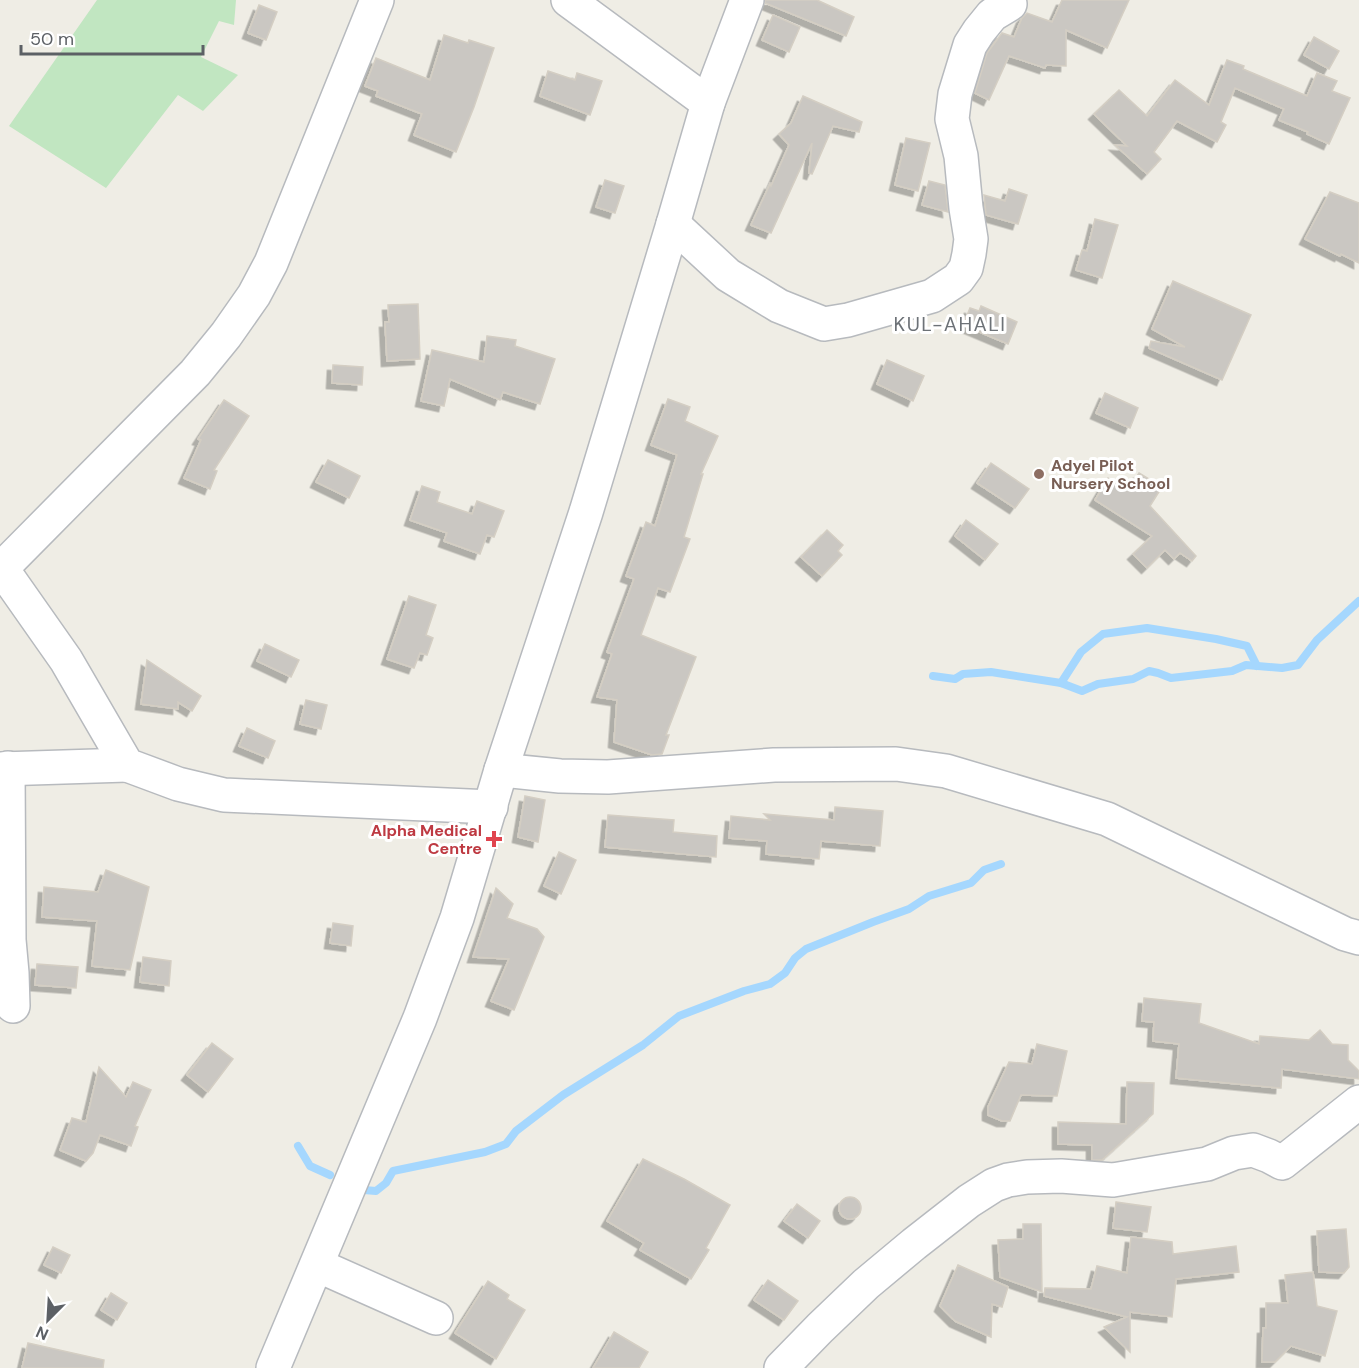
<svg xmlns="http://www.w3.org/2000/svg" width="1359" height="1368" viewBox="0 0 1359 1368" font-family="'DM Sans',sans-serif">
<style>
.green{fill:#c1e6c1}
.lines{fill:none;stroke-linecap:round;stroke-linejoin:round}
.stream{stroke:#a5d7fe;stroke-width:8}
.building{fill:#cac7c2;stroke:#d4cec3;stroke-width:1.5;filter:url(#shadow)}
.minor-casing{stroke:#b7babe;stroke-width:36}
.minor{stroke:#fff;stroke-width:33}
.education-dot{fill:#8d6e63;stroke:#fff;stroke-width:2}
.health-dot{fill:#e0444e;stroke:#fff;stroke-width:2}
.labels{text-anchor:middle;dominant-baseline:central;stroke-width:6;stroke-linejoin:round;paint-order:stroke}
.education-label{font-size:16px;font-weight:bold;fill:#785e54;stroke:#fff;text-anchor:start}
.health-label{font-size:16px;font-weight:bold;fill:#be3a42;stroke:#fff;text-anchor:end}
.quarter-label{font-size:20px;letter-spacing:1.5px;fill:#6d7277;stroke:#fff}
</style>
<defs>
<filter id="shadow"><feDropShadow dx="-5.5" dy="5.5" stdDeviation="0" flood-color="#0004"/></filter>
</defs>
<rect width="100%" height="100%" fill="#efede5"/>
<path class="green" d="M 97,0 L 236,0 L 234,25 L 219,21 L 201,57 L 238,75 L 203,111 L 178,95 L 106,188 L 9,126 Z"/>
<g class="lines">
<g class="stream">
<path d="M 933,676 L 955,679 L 963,674 L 991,672 L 1061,683 L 1082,691 L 1098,684 L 1133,679 L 1149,671 L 1158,673 L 1171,678 L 1232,671 L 1246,665 L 1282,668 L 1298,665 L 1317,640 L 1359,601"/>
<path d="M 1061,683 L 1081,652 L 1103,634 L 1147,628 L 1216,639 L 1247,646 L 1257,666"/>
<path d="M 298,1146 L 310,1166 L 330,1175"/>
<path d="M 364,1190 L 376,1191 L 386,1183 L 393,1171 L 485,1152 L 506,1144 L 516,1131 L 563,1095 L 643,1045 L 679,1016 L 744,991 L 770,984 L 785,973 L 795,958 L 806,949 L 873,922 L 909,909 L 929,896 L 971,883 L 984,870 L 1001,864"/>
</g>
</g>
<g class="building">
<path d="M 765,0 L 817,0 L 854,17 L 846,36 L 765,3 Z"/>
<path d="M 1062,0 L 1129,0 L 1107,48 L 1066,30 L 1066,66 L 1046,65 L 1045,68 L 1009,56 L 989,100 L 975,93 L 987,53 L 1002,33 L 1014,37 L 1022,18 L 1027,13 L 1052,22 Z"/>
<path d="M 259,5 L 277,12 L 266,40 L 248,33 Z"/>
<path d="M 773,15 L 800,27 L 789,52 L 762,40 Z"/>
<path d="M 444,35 L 468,43 L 469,40 L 494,48 L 474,107 L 456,152 L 414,135 L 422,114 L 376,96 L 378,91 L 365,86 L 376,58 L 430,80 Z"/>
<path d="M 1314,37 L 1339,51 L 1329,69 L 1304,55 Z"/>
<path d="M 1227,60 L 1244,66 L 1243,69 L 1307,96 L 1317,73 L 1337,81 L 1332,91 L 1350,98 L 1329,144 L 1307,134 L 1308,132 L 1279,120 L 1284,109 L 1235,88 L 1221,122 L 1226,125 L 1217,142 L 1177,121 L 1154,152 L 1161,159 L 1147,174 L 1115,145 L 1127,146 L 1094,114 L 1119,90 L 1147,116 L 1175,80 L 1209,105 Z"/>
<path d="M 548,71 L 575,80 L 577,73 L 602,81 L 590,115 L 540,96 Z"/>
<path d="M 803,96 L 862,122 L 859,132 L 833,126 L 812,174 L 809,173 L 812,143 L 771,233 L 751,225 L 770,184 L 771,186 L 789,145 L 779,134 L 791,123 Z"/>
<path d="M 906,138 L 930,143 L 918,191 L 895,185 Z"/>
<path d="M 605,180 L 624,186 L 615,213 L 596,207 Z"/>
<path d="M 929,181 L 945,185 L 948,212 L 922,205 Z"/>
<path d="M 1009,189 L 1027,195 L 1018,224 L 986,215 L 984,195 L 1005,201 Z"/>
<path d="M 1330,192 L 1359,203 L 1359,263 L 1341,254 L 1340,256 L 1305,239 Z"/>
<path d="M 1095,219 L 1118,225 L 1102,278 L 1076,270 L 1082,250 L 1087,251 Z"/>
<path d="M 1173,281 L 1251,315 L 1222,380 L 1149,348 L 1151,341 L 1185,347 L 1152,329 Z"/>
<path d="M 418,304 L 420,359 L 387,361 L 385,322 L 389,322 L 388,305 Z"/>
<path d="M 981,306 L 1017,322 L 1008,344 L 963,325 L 970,308 L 979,311 Z"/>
<path d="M 487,336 L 516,340 L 515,346 L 555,359 L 540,404 L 503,392 L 500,400 L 450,379 L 444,406 L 421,401 L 432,350 L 484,362 Z"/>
<path d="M 887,360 L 924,376 L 913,401 L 877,384 Z"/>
<path d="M 333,365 L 363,367 L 362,385 L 332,383 Z"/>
<path d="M 1105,393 L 1138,408 L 1130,428 L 1096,413 Z"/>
<path d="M 668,399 L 690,407 L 685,421 L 718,436 L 701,474 L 703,474 L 684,537 L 690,539 L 670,592 L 658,588 L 641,635 L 696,657 L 666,735 L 669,735 L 662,754 L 652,755 L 614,742 L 617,700 L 597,697 L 612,654 L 607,652 L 634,579 L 626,576 L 646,522 L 655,526 L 677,455 L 651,445 Z"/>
<path d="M 224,400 L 249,416 L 214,470 L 217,471 L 210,489 L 184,478 L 201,440 L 198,439 Z"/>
<path d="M 328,460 L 360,476 L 349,498 L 316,482 Z"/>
<path d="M 991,463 L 1029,489 L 1015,508 L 977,483 Z"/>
<path d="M 1139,473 L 1162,487 L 1150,506 L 1196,556 L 1192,561 L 1180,553 L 1174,559 L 1165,550 L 1147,568 L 1133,554 L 1152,536 L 1095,500 L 1108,478 L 1128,490 Z"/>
<path d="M 422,486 L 440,492 L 437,502 L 472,514 L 477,501 L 504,511 L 494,537 L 487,535 L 480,554 L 444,541 L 447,533 L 410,520 Z"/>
<path d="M 966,520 L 998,544 L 985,560 L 955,536 Z"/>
<path d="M 827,530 L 843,545 L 838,551 L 842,555 L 822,576 L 801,557 Z"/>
<path d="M 409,596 L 436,605 L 426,635 L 433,638 L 427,655 L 420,653 L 414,668 L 387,659 Z"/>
<path d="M 265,644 L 299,660 L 291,677 L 257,661 Z"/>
<path d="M 147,660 L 201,696 L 192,711 L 178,702 L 178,709 L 141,704 Z"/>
<path d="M 306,700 L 327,705 L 321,729 L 300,724 Z"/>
<path d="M 247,728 L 275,741 L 268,758 L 239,746 Z"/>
<path d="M 525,796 L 545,800 L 538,842 L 518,837 Z"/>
<path d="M 835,807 L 883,811 L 880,846 L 821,841 L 819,859 L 766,854 L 767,841 L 729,838 L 731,816 L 770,820 L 764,814 L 834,820 Z"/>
<path d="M 608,815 L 674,820 L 673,832 L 717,836 L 716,857 L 605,847 Z"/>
<path d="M 559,852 L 576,860 L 561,894 L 544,886 Z"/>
<path d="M 106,870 L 149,887 L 130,970 L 92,966 L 97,921 L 42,917 L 44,887 L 98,892 Z"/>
<path d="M 496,888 L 513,904 L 507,918 L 537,929 L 544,937 L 514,1010 L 491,1001 L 509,959 L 473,957 Z"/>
<path d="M 333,923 L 353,926 L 351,946 L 330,943 Z"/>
<path d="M 143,957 L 171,961 L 169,986 L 140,982 Z"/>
<path d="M 37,964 L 78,967 L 76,988 L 35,985 Z"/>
<path d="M 1144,998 L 1201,1004 L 1199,1023 L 1259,1044 L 1260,1036 L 1309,1040 L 1320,1030 L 1332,1044 L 1348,1045 L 1348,1060 L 1359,1071 L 1359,1079 L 1282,1069 L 1281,1088 L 1279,1088 L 1176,1078 L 1179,1044 L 1153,1041 L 1154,1022 L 1142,1021 Z"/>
<path d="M 212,1043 L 233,1059 L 208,1092 L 187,1075 Z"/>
<path d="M 1037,1044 L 1067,1051 L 1057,1096 L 1021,1095 L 1010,1121 L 1002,1121 L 988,1115 L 988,1107 L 1009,1062 L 1032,1064 Z"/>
<path d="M 99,1067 L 126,1097 L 133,1082 L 151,1090 L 135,1126 L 138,1127 L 131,1146 L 100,1135 L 93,1153 L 86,1161 L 60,1150 L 72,1118 L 86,1122 Z"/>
<path d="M 1127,1082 L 1154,1083 L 1153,1114 L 1102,1160 L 1092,1160 L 1092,1145 L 1058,1144 L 1058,1122 L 1126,1124 Z"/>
<path d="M 643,1159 L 684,1179 L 730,1205 L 706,1248 L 709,1250 L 691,1279 L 640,1250 L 644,1243 L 607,1221 Z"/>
<circle cx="850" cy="1208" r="11"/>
<path d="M 1116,1202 L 1151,1207 L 1147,1232 L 1113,1228 Z"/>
<path d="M 797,1204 L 820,1221 L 808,1238 L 784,1221 Z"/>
<path d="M 1023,1224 L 1041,1224 L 1042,1292 L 1000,1277 L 998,1240 L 1023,1239 Z"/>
<path d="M 1346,1229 L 1349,1267 L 1344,1273 L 1319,1272 L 1317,1231 Z"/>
<path d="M 1131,1237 L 1172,1242 L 1173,1254 L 1236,1246 L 1239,1272 L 1176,1279 L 1172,1317 L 1130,1312 L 1130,1352 L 1104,1327 L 1127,1317 L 1044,1296 L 1045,1288 L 1091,1289 L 1097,1266 L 1127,1273 Z"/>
<path d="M 53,1247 L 70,1255 L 61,1273 L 44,1265 Z"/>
<path d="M 958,1265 L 1008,1287 L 1002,1307 L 992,1304 L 991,1337 L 955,1321 L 940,1306 Z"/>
<path d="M 1313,1272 L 1317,1306 L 1337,1311 L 1325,1356 L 1291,1346 L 1275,1362 L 1262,1362 L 1263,1328 L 1266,1328 L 1266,1303 L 1288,1303 L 1285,1275 Z"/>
<path d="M 768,1280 L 798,1301 L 784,1320 L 754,1300 Z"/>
<path d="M 488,1281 L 509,1295 L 507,1299 L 525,1310 L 496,1359 L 455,1333 Z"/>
<path d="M 111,1293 L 127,1303 L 117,1320 L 101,1310 Z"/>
<path d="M 614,1332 L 648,1352 L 639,1368 L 593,1368 Z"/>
<path d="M 28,1343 L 104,1360 L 103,1368 L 22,1368 Z"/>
</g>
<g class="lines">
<g class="minor-casing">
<g id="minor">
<path d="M 568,0 L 708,103"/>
<path d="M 673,224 L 728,275 L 779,306 L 824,324 L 848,320 L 932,296 L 958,279 L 966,268 L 969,254 L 971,239 L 966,208 L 961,156 L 952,119 L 955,94 L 970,45 L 979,31 L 992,15 L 1010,4"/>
<path d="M 0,566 L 66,660 L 127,765 L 178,784 L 224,795 L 491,807"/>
<path d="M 2,568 L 195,373 L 226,335 L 254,295 L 271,263 L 377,0"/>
<path d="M 8,768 L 9,940 L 12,973 L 13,1006"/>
<path d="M 0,769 L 127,765"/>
<path d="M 501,770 L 560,776 L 608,777 L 774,765 L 896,764 L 946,771 L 1107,819 L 1345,934 L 1359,938"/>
<path d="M 317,1265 L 436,1318"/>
<path d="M 273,1368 L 420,1018 L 457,918 L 501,770 L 586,512 L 673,224 L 708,103 L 747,0"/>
<path d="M 781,1368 L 820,1328 L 866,1284 L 914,1244 L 969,1201 L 994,1185 L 1008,1180 L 1027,1177 L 1061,1176 L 1113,1180 L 1207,1164 L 1234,1153 L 1253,1150 L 1269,1156 L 1282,1163 L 1359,1102"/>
</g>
</g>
<use href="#minor" class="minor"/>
</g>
<circle class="education-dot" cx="1039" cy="474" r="6"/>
<path class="health-dot" d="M491 830h6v6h6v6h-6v6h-6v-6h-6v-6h6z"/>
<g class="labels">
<g class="education-label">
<text x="1051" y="465">Adyel Pilot<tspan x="1051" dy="18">Nursery School</tspan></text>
</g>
<g class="health-label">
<text x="482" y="830">Alpha Medical<tspan x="482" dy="18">Centre</tspan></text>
</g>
<g class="quarter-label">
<text x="950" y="324">KUL-AHALI</text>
</g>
</g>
<g transform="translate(48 1320) rotate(204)" stroke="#ffffff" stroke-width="4.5" paint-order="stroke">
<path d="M0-4.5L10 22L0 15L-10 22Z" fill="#5c6065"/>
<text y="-9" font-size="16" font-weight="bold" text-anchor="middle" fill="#5c6065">N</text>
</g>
<path d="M21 45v9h182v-9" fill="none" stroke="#5c6065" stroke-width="3"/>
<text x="30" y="45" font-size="18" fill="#5c6065" stroke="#ffffff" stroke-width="4.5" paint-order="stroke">50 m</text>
</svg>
